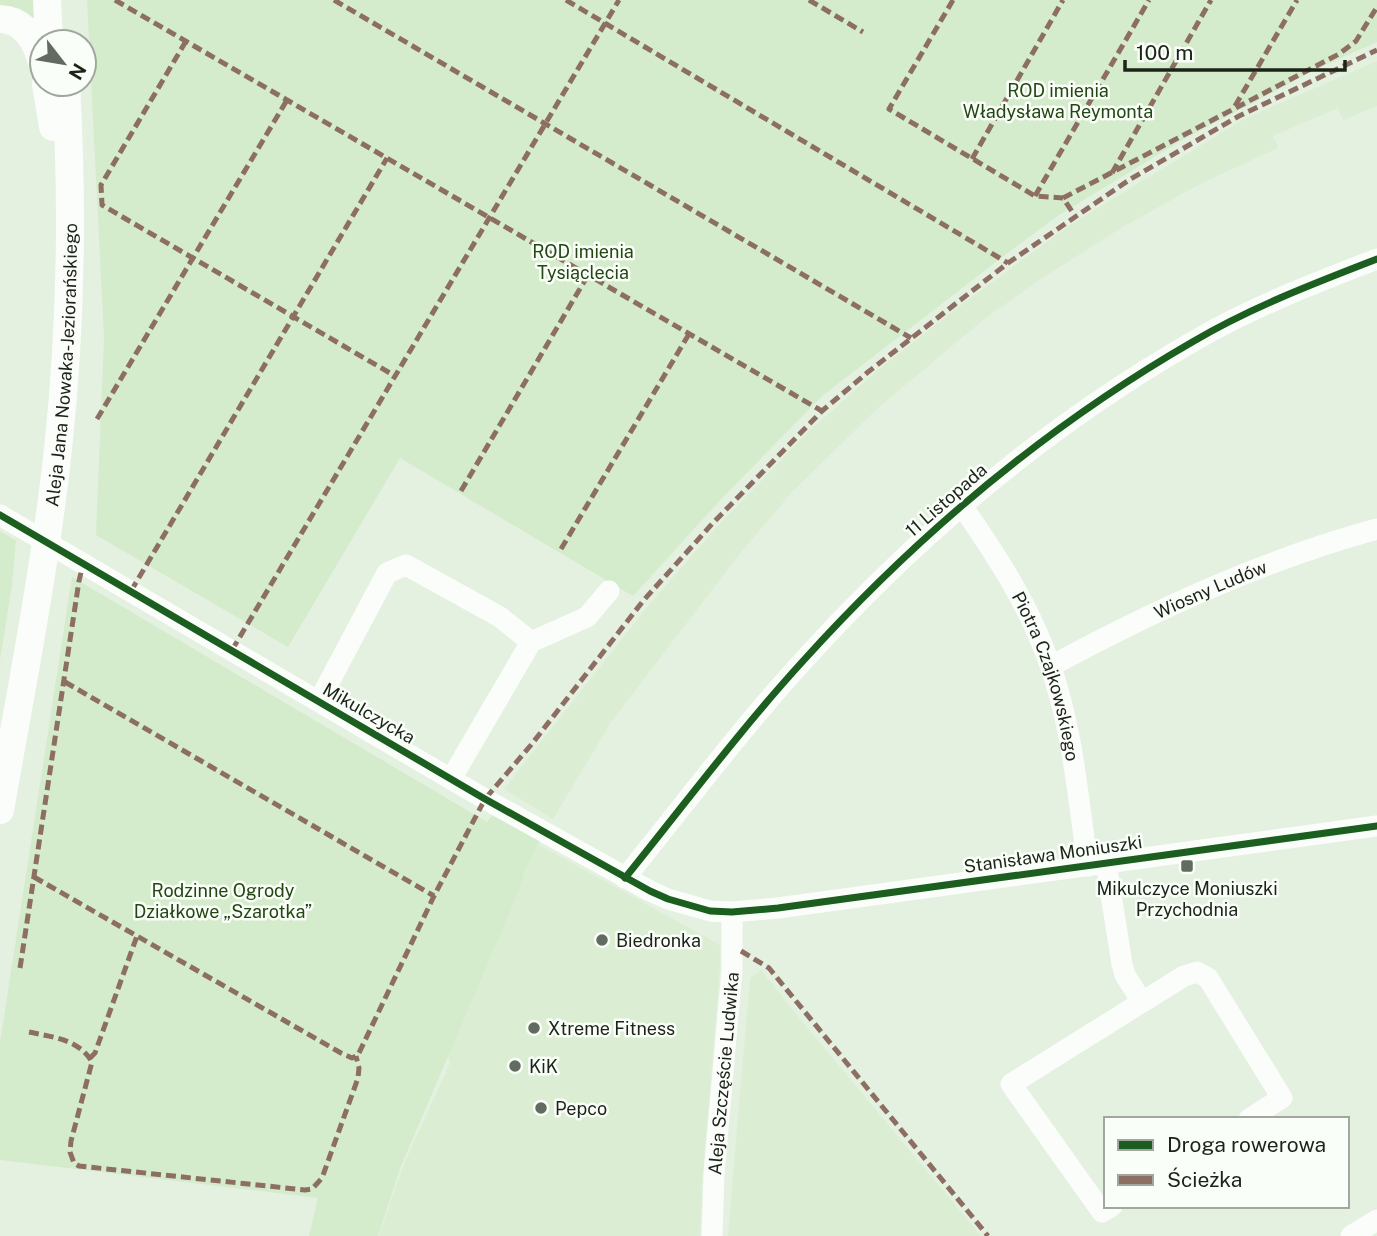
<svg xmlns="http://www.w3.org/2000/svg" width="1377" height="1236" viewBox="0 0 1377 1236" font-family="'Public Sans',sans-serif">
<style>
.built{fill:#dbeed3}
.green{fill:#d4eccb}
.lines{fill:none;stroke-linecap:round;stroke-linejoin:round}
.minor{stroke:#fbfdfa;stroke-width:21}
.major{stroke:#fbfdfa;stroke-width:28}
.quiet{stroke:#8d6e63;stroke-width:5;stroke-dasharray:10 5;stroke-linecap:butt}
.cycleway-casing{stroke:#fafef8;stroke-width:11}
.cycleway{stroke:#1b5e20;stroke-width:7}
.poi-dot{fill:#626b5f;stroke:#fafef8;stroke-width:2.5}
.labels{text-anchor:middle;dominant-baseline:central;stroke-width:5;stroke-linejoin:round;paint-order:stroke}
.park-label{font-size:18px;fill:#244613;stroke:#fafef8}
.street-label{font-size:18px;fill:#1c2419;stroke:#fafef8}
.poi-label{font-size:18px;fill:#1c2419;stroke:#fafef8;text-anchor:start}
</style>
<rect width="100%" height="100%" fill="#e4f0e0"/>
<g class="built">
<path d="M 1377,61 L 1377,106 L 1343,120 L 1338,108 L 1273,136 L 1278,148 L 1202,183 L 1126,225 L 1039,280 L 983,320 L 878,408 L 792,492 L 741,552 L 611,722 L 553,819 L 504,789 L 648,606 L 716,528 L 808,432 L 880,368 L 965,302 L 1070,225 L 1244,119 Z"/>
<path d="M 532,841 L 720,945 L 720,967 L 702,1185 L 700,1236 L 379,1236 L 404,1164 L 450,1063 L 441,1029 Z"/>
<path d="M 761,970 L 800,1019 L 981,1236 L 728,1236 L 750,978 Z"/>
</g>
<g class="green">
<path d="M 0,0 L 38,0 L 40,32 L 0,12 Z"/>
<path d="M 87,0 L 1377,0 L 1377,42 L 1323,66 L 1184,139 L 1059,215 L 1005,255 L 822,396 L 724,496 L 633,596 L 400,458 L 288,647 L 96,535 L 104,337 Z"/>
<path d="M 0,531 L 16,541 L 12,585 L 0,660 Z"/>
<path d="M 72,577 L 487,822 L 494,813 L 540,841 L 526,867 L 520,888 L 401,1166 L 378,1236 L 309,1236 L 318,1198 L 0,1160 L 0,1043 Z"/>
</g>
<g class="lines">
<g class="minor">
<path id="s1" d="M 962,506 C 997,556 1030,607 1050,665 C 1073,729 1078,799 1088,866"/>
<path d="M 0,515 L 485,799 L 650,891 L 668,899 L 710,911 L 732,912 L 778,908 L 1377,826"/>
<path id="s2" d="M 1051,666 C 1155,610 1263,560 1377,529"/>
<path d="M 319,701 L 387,573 L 406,565 L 500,617 L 531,642"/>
<path d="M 451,779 L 531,642 L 587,617 L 609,591"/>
<path d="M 1106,863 L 1122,964 L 1125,975 L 1142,1002"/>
<path d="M 625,878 C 684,805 740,730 803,661 C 916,536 1048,425 1194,341 C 1252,307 1315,283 1377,259"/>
<path d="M 1112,1206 L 1102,1212 L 1011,1084 L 1184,976 L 1197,972 L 1208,978 L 1282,1098 L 1249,1119"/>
<path id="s3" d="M 712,1236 L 714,1174 L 732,970 L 732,912"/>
<path d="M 1351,1236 L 1377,1220"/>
</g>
<g class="major">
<path d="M 47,0 L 49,42"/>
<path d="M 0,19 C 25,20 36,41 42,62"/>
<path d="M 46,84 L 53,127"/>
<path id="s4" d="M 0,810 C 21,690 45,570 58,449 C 71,328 73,206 66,84"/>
</g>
<g class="quiet">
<path d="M 115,0 L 822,411"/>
<path d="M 334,0 L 911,338"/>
<path d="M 566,0 L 1008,263"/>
<path d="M 809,0 L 863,32"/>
<path d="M 953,0 L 889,109 L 1035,196 L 1063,198 L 1075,216"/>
<path d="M 186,41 L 101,185 L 102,205 L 395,376"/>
<path d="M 1235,106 L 1297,0"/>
<path d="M 972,159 L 1063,0"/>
<path d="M 1112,173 L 1211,0"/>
<path d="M 1035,196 L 1149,0"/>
<path d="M 1063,198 L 1339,54 L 1356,41 L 1377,7"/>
<path d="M 97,419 L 287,100"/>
<path d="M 461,491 L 588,275"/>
<path d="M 561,549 L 689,334"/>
<path d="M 131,591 L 387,158"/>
<path d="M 232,650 L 619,0"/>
<path d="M 65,682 L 434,896"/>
<path d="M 34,877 L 341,1053 L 352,1058 L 358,1055 L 434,896 L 485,799 L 531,745 L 643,601 L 712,524 L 822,411 L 868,372 L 1008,263 L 1129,180 L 1239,116 L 1377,50"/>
<path d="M 741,951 L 769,968 L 988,1236"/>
<path d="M 20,968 L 79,581 L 83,564"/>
<path d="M 29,1032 C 52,1037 79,1039 92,1062 L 71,1141 L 70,1152 L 74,1163 L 79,1166 L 305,1190 L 312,1189 L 322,1178 L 358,1078 L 359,1068 L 356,1056"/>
<path d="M 90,1058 L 95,1053 L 100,1039 L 137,936"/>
</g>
<g class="cycleway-casing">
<g id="cycleway">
<path d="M 0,515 L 485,799 L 650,891 L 668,899 L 710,911 L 732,912 L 778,908 L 1377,826"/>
<path d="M 625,878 C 684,805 740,730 803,661 C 916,536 1048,425 1194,341 C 1252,307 1315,283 1377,259"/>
</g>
</g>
<use href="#cycleway" class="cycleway"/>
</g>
<g class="poi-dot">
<rect x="1180" y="859" width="14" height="14" rx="3.5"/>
<circle cx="602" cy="940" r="7"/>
<circle cx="534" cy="1028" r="7"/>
<circle cx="515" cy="1066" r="7"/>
<circle cx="541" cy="1108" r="7"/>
</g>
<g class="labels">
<g class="park-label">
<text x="1058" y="90">ROD imienia<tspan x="1058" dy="21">Władysława Reymonta</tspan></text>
<text x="583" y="251">ROD imienia<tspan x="583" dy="21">Tysiąclecia</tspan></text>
<text x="223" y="890">Rodzinne Ogrody<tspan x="223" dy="21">Działkowe „Szarotka”</tspan></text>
</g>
<g class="street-label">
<text stroke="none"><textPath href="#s4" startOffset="450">Aleja Jana Nowaka-Jeziorańskiego</textPath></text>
<text transform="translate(946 500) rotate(-41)">11 Listopada</text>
<text stroke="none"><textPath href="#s2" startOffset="177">Wiosny Ludów</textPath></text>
<text stroke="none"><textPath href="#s1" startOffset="192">Piotra Czajkowskiego</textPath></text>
<text transform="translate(369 713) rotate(30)">Mikulczycka</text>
<text transform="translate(1053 854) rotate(-8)">Stanisława Moniuszki</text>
<text stroke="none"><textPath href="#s3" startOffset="163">Aleja Szczęście Ludwika</textPath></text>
</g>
<g class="poi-label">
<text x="1187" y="888" text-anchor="middle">Mikulczyce Moniuszki<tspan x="1187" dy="21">Przychodnia</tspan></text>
<text x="616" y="940">Biedronka</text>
<text x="548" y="1028">Xtreme Fitness</text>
<text x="529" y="1066">KiK</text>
<text x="555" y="1108">Pepco</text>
</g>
</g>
<rect x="1104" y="1117" width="245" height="91" fill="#fafef8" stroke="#a1a79f" stroke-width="2"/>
<rect x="1118" y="1140" width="35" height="10" fill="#1b5e20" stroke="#a1a79f" stroke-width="2"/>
<text x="1167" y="1152" font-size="21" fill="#1c2419">Droga rowerowa</text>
<rect x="1118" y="1175" width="35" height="10" fill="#8d6e63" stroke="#a1a79f" stroke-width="2"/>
<text x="1167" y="1187" font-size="21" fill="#1c2419">Ścieżka</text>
<g transform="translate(63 63) rotate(121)"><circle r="33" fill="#fafef8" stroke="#a1a79f" stroke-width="2"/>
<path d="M0-5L12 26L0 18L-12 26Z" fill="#626b5f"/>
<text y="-10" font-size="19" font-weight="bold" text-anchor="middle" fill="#1c2419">N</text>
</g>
<path d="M1125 60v10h220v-10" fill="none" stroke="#1c2419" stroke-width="3.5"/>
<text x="1136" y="60" font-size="21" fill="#1c2419" stroke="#fafef8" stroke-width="5" paint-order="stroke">100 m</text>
</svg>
